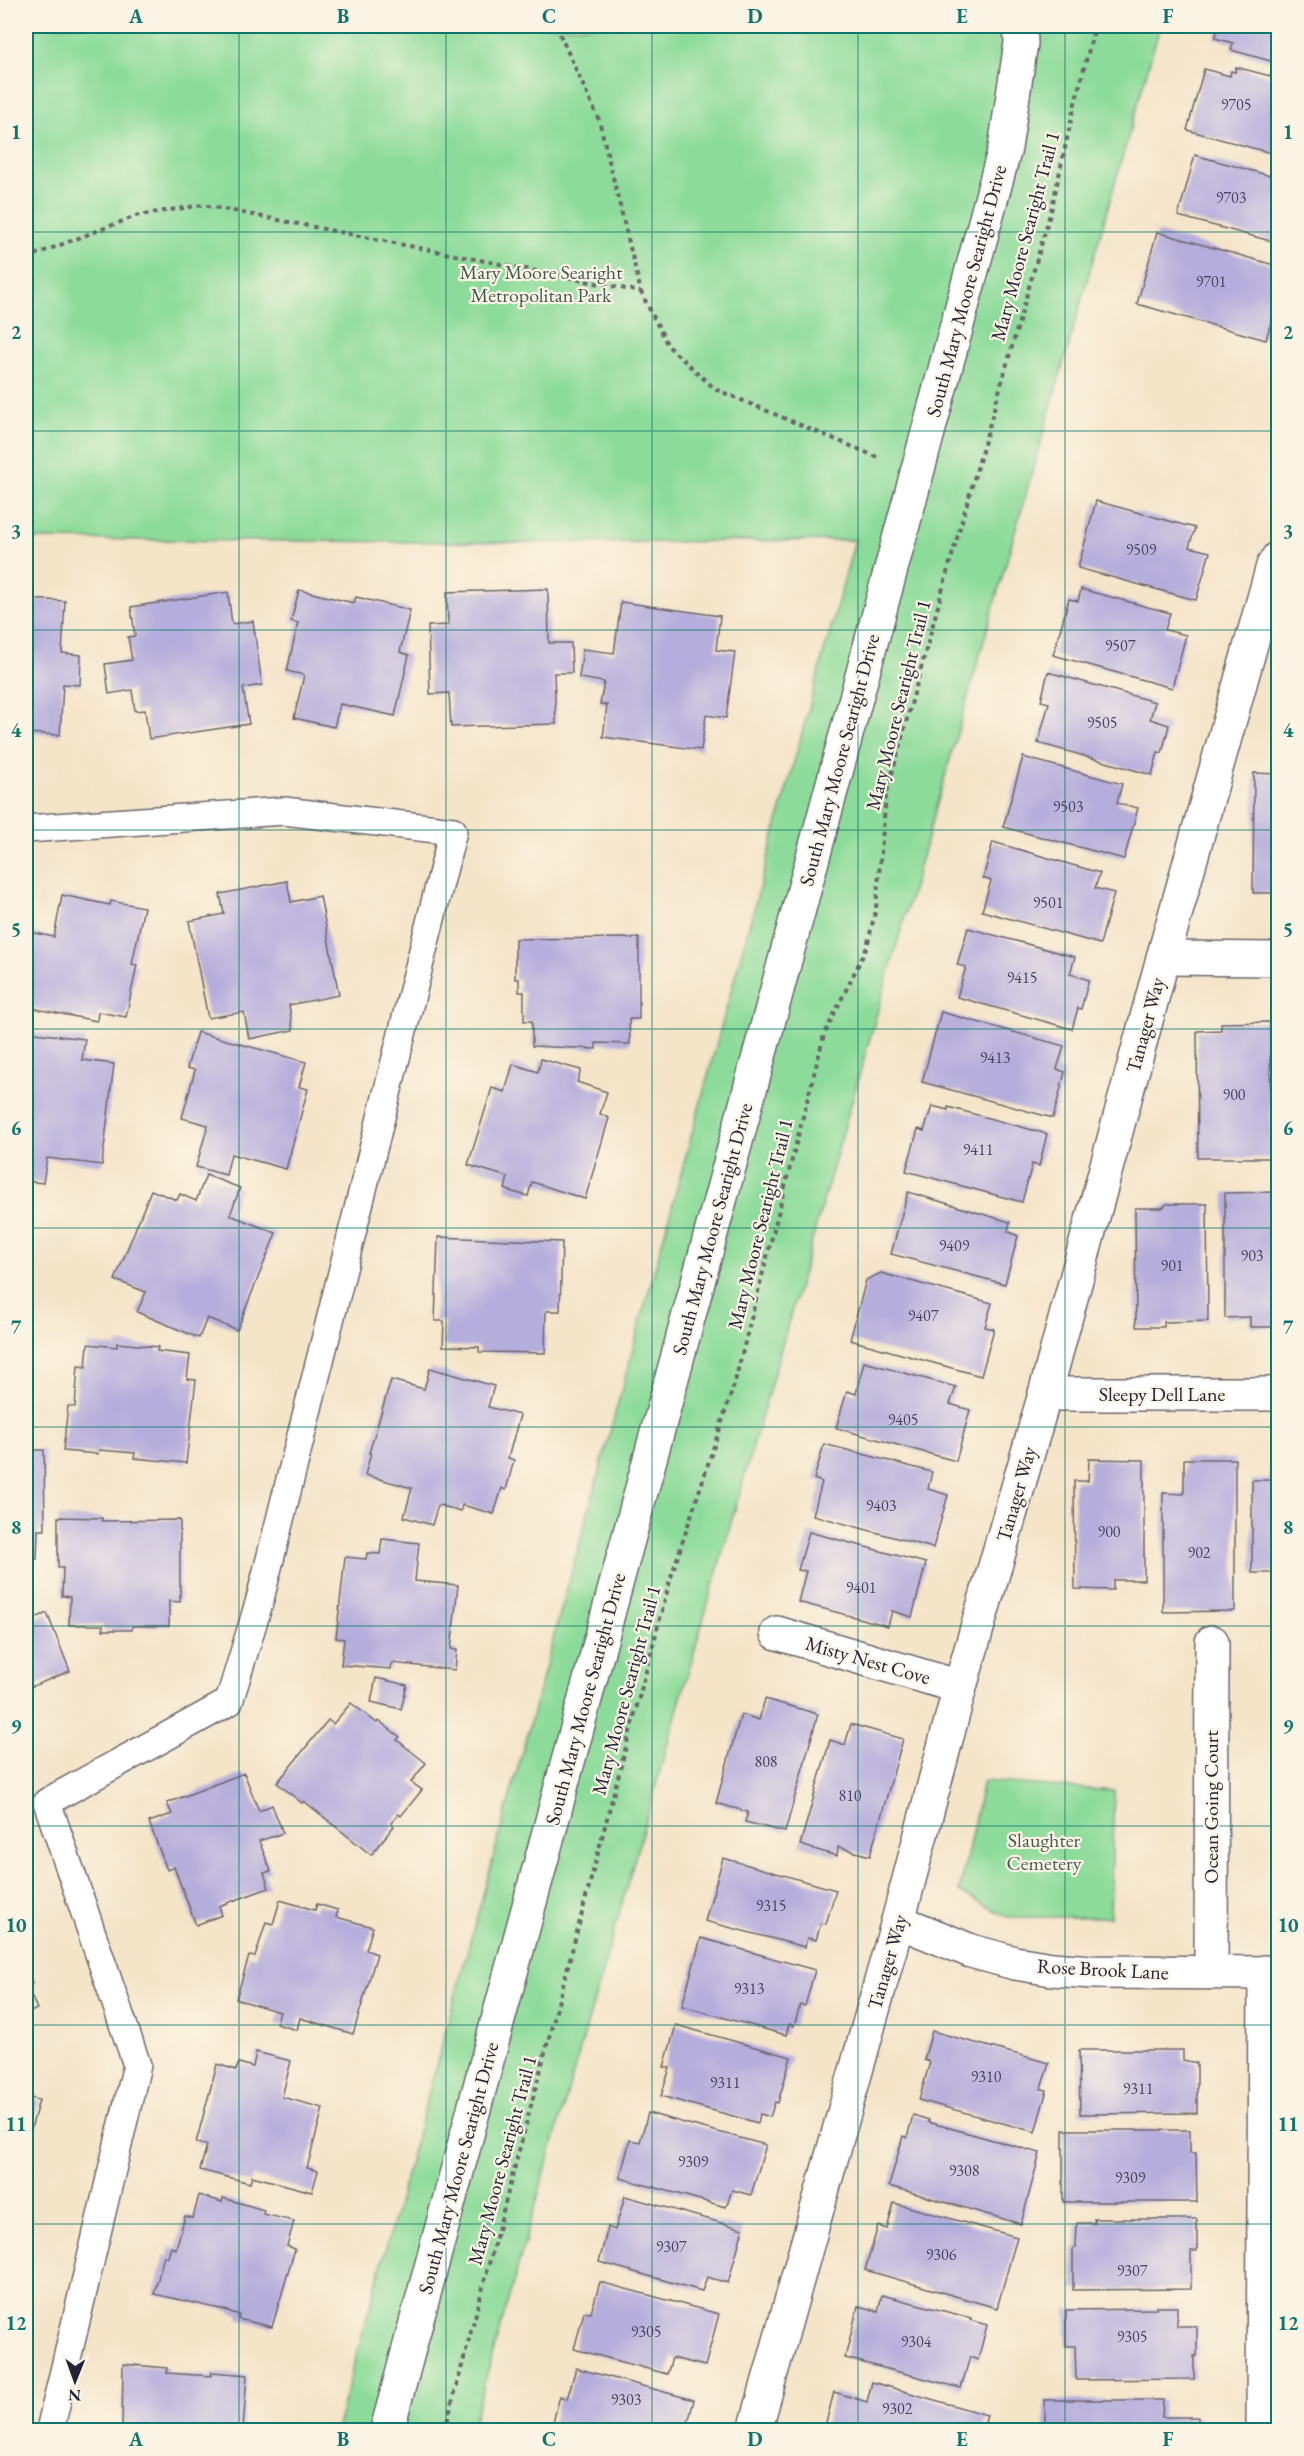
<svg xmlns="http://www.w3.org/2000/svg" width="1304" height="2456" viewBox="0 0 1304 2456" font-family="'EB Garamond',serif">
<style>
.green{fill:#8cdb9a;stroke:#577e6a;stroke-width:1.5}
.building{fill:#b5addb}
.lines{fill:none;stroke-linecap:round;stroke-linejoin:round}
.lane-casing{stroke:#6c666c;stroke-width:30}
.street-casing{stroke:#6c666c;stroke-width:36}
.path{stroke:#6c666c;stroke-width:4;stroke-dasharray:4.5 4.5;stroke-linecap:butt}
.lane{stroke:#fff;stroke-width:27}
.street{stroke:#fff;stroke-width:33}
.grid{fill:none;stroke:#0f766e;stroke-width:1.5;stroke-opacity:0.55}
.labels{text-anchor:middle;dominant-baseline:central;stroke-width:4.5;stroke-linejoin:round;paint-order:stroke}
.number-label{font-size:16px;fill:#474563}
.street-label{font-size:20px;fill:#22223b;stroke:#fcf5e5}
.park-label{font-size:20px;fill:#425a58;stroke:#fcf5e5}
.neatline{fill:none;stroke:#0f766e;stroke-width:2}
.grid-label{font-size:20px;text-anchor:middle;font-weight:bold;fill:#0f766e}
</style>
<rect width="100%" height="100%" fill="#fcf5e5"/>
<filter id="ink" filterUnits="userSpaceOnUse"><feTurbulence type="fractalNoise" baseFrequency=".0167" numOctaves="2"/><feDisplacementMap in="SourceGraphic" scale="12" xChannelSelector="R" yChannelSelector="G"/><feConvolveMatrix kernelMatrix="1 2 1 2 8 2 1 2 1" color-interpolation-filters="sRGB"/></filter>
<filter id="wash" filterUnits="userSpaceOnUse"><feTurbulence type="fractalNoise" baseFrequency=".008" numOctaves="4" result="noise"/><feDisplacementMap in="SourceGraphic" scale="24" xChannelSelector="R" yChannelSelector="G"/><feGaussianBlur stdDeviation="1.35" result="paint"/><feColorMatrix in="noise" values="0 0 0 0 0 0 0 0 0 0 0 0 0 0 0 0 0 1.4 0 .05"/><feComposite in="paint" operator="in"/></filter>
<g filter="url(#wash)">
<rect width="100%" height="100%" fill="#f4e4c8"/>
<g class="green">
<path d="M 26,26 L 1160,26 L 471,2430 L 336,2430 L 855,540 L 550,543 L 26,539 Z"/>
<path d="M 983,1781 L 1114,1791 L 1110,1917 L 1008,1917 L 959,1892 Z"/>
</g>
<g id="blocks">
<g class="building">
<path d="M 1219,26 L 1278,26 L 1278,63 L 1231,50 L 1233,43 L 1215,38 Z"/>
<path d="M 1236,67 L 1278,78 L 1278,155 L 1187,130 L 1204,69 L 1230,76 L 1231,71 L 1235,72 Z"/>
<path d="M 1195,155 L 1278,178 L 1278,243 L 1178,216 Z"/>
<path d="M 1157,232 L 1278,266 L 1278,296 L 1266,340 L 1137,304 Z"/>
<path d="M 1096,501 L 1195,528 L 1189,547 L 1210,552 L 1196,600 L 1078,568 Z"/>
<path d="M 548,589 L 549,643 L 571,643 L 572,673 L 554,673 L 556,724 L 451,727 L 449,693 L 430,694 L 428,626 L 448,625 L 447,592 Z"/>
<path d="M 1081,589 L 1170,613 L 1165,630 L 1186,635 L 1172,688 L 1053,655 L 1069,599 L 1078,601 Z"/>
<path d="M 299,590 L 354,603 L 356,597 L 410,610 L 400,652 L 409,655 L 395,716 L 340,704 L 334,727 L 294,718 L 304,675 L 287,671 L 298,623 L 291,621 Z"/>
<path d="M 228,592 L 232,624 L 253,621 L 262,685 L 243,688 L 249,724 L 149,739 L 145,710 L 135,711 L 132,690 L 109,694 L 105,664 L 132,660 L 128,637 L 135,636 L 131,607 Z"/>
<path d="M 26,599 L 65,601 L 62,653 L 81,655 L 80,685 L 63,684 L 60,735 L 26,733 Z"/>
<path d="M 621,602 L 720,616 L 716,650 L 735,652 L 726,718 L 706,715 L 701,750 L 603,737 L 607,705 L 600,704 L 604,682 L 579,678 L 583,649 L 614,653 Z"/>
<path d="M 1048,672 L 1155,702 L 1150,719 L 1169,725 L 1162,753 L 1158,752 L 1152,775 L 1038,743 L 1049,703 L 1041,701 Z"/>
<path d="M 1023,757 L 1122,784 L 1117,803 L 1138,808 L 1124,859 L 1003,827 Z"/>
<path d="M 1254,773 L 1278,774 L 1278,893 L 1253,893 Z"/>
<path d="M 993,842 L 1100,873 L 1095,888 L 1114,893 L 1100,944 L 982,911 L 991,881 L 983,878 Z"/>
<path d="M 287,881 L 291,902 L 320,896 L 339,995 L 289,1005 L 293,1030 L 249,1039 L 244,1012 L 208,1018 L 189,921 L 224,914 L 220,894 Z"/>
<path d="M 62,895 L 110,905 L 111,901 L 144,907 L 132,964 L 137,965 L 126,1017 L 98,1012 L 97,1021 L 26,1007 L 26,931 L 54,937 Z"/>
<path d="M 968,928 L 1075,957 L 1070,974 L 1089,980 L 1081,1009 L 1078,1008 L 1072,1029 L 957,997 L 966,967 L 957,965 Z"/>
<path d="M 639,938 L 639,1019 L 629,1019 L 630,1044 L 596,1043 L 596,1049 L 532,1046 L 532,1021 L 524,1021 L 524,992 L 519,992 L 519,979 L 515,979 L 515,939 Z"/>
<path d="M 941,1012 L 1064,1046 L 1057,1069 L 1065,1072 L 1053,1118 L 922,1082 Z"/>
<path d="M 1270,1022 L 1271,1158 L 1198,1158 L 1197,1031 L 1221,1030 L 1221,1023 Z"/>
<path d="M 26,1032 L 85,1039 L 82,1060 L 114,1064 L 102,1165 L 47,1158 L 43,1183 L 26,1181 Z"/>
<path d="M 197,1032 L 306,1062 L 299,1087 L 308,1089 L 286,1169 L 231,1154 L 226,1175 L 196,1167 L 208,1125 L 182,1118 L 195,1070 L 187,1068 Z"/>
<path d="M 541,1059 L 581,1070 L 577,1082 L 607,1092 L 600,1114 L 609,1118 L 585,1199 L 532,1182 L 528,1196 L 513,1192 L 505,1189 L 508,1177 L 468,1165 L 492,1088 L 505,1092 L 513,1064 L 538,1072 Z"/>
<path d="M 932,1106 L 948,1110 L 948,1107 L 1047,1134 L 1039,1166 L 1032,1164 L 1022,1202 L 906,1171 L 918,1129 L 924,1131 Z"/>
<path d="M 206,1175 L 240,1188 L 230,1215 L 276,1233 L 237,1330 L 207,1318 L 199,1338 L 137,1312 L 146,1292 L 115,1280 L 151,1190 L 177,1200 L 180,1194 L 196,1201 Z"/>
<path d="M 908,1192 L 1010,1222 L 1008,1231 L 1018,1236 L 1005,1284 L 891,1254 Z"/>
<path d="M 1278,1192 L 1278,1327 L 1250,1327 L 1250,1317 L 1225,1318 L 1225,1193 Z"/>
<path d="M 1167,1204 L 1207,1204 L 1208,1321 L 1164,1322 L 1164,1327 L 1136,1327 L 1135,1208 L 1162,1208 Z"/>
<path d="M 438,1237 L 562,1242 L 560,1311 L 546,1311 L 545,1353 L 479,1352 L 479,1347 L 443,1346 L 444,1321 L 435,1321 Z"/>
<path d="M 881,1273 L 992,1303 L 985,1327 L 994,1329 L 981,1376 L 850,1340 L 866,1280 Z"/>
<path d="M 117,1343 L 158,1347 L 157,1351 L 190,1355 L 187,1379 L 196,1380 L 186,1463 L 134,1458 L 135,1453 L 99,1450 L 98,1454 L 63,1451 L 68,1406 L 75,1407 L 78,1366 L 86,1367 L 88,1344 L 117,1347 Z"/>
<path d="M 864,1362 L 956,1387 L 950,1404 L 970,1410 L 956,1461 L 836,1428 L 847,1391 L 856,1394 Z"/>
<path d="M 430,1368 L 494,1386 L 488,1407 L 520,1415 L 508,1458 L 514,1460 L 506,1490 L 502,1488 L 494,1514 L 462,1505 L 461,1511 L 438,1505 L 432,1525 L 404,1517 L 412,1488 L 365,1475 L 371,1453 L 369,1453 L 391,1380 L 424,1389 Z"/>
<path d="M 824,1444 L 932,1472 L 928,1489 L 948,1495 L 933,1548 L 813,1515 L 822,1482 L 814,1479 Z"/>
<path d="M 26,1450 L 44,1450 L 45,1530 L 38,1530 L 37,1559 L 26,1558 Z"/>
<path d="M 1089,1459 L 1144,1460 L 1144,1580 L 1113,1580 L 1113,1590 L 1075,1589 L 1074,1481 L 1088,1481 Z"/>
<path d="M 1184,1459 L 1235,1459 L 1235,1611 L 1163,1612 L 1163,1493 L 1184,1494 Z"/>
<path d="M 1271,1460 L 1278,1460 L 1278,1573 L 1252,1573 L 1252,1480 L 1270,1480 Z"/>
<path d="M 58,1517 L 102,1518 L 102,1521 L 180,1520 L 180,1602 L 169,1601 L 169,1626 L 132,1626 L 132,1630 L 103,1630 L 103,1625 L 69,1625 L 70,1597 L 62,1596 L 63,1568 L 58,1568 Z"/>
<path d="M 809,1532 L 926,1563 L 912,1617 L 892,1611 L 888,1626 L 798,1602 L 806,1571 L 798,1570 Z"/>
<path d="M 382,1539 L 419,1543 L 415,1581 L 458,1585 L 451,1649 L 457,1650 L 455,1670 L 392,1663 L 391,1669 L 341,1665 L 344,1639 L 336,1638 L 345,1557 L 366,1559 L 367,1553 L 380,1554 Z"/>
<path d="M 47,1613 L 70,1671 L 26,1689 L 26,1622 Z"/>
<path d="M 376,1678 L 407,1685 L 401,1709 L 371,1702 Z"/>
<path d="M 765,1699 L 818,1714 L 785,1832 L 745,1822 L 748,1812 L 716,1803 L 741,1714 L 759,1720 Z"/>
<path d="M 351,1703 L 377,1723 L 379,1721 L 400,1737 L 397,1740 L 426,1763 L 411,1782 L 422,1790 L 401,1816 L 399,1814 L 391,1823 L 394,1826 L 371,1855 L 304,1801 L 302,1803 L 277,1783 L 328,1720 L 333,1724 Z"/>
<path d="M 851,1724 L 903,1739 L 870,1856 L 838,1847 L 837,1856 L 800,1845 L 830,1740 L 845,1745 Z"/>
<path d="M 244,1773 L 259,1811 L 272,1805 L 283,1833 L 259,1841 L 271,1871 L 264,1873 L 269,1888 L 219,1906 L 222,1915 L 196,1925 L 174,1867 L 167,1870 L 149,1822 L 172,1814 L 167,1803 Z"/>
<path d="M 723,1858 L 836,1890 L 826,1924 L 821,1923 L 816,1940 L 807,1938 L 805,1947 L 705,1921 Z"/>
<path d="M 280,1900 L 315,1910 L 317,1904 L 338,1910 L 336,1917 L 373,1927 L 366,1950 L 377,1954 L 353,2034 L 300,2018 L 297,2030 L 276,2024 L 280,2012 L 236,1999 L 249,1956 L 255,1957 L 266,1922 L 273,1924 Z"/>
<path d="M 701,1938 L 815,1970 L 805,2006 L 800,2005 L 794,2026 L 789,2024 L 786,2035 L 682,2006 Z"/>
<path d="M 26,1968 L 32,1984 L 27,1987 L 37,2009 L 26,2014 Z"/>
<path d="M 676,2025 L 791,2057 L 778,2103 L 775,2102 L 770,2117 L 760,2114 L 758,2123 L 661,2096 L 670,2068 L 664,2067 Z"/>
<path d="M 932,2031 L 1049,2063 L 1041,2089 L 1047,2090 L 1035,2132 L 919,2100 L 930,2062 L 924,2060 Z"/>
<path d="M 1079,2050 L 1183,2050 L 1183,2060 L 1197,2063 L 1197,2113 L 1080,2114 Z"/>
<path d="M 256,2052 L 291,2061 L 282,2097 L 323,2108 L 307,2168 L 318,2171 L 312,2192 L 252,2176 L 250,2183 L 200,2170 L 207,2145 L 196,2143 L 217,2064 L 236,2070 L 239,2063 L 253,2067 Z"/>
<path d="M 26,2097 L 39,2100 L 26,2147 Z"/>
<path d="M 648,2113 L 766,2145 L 751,2195 L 732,2190 L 726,2207 L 620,2178 L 630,2140 L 640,2142 Z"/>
<path d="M 913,2115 L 929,2120 L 928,2122 L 1040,2153 L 1021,2224 L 889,2186 L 903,2136 L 907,2138 Z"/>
<path d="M 1063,2130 L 1190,2130 L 1190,2153 L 1196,2153 L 1197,2202 L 1063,2202 Z"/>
<path d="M 199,2195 L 222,2202 L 223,2198 L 264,2210 L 263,2214 L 294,2221 L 287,2246 L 295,2249 L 272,2327 L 238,2319 L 239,2315 L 225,2310 L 154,2294 L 164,2256 L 168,2257 L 171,2247 L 176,2249 L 185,2216 L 193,2218 Z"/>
<path d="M 625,2196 L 743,2229 L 728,2283 L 707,2277 L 702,2291 L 599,2262 L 608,2227 L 615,2230 Z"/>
<path d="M 894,2203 L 1017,2237 L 997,2308 L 865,2270 L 878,2226 L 887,2229 Z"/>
<path d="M 1094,2219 L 1197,2219 L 1197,2251 L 1191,2251 L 1191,2289 L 1073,2290 L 1073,2248 L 1076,2248 L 1077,2223 L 1095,2223 Z"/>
<path d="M 600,2282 L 719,2314 L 705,2366 L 672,2358 L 667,2374 L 574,2349 L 584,2312 L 591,2313 Z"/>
<path d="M 882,2295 L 971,2318 L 970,2320 L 987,2325 L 978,2360 L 970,2357 L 961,2388 L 845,2358 L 858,2306 L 878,2311 Z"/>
<path d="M 1156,2307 L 1177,2307 L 1177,2326 L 1197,2326 L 1197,2356 L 1194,2356 L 1194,2379 L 1076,2380 L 1075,2346 L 1066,2346 L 1066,2310 L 1156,2309 Z"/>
<path d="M 123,2364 L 167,2368 L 167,2373 L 211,2376 L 212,2372 L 247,2375 L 243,2430 L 122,2430 Z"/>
<path d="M 576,2368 L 694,2400 L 686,2430 L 551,2430 L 560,2396 L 567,2399 Z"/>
<path d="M 872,2382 L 987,2415 L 983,2430 L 824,2430 L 834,2392 L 867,2402 Z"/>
<path d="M 1045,2400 L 1163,2400 L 1162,2417 L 1198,2417 L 1198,2430 L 1045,2430 Z"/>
</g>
</g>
</g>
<g filter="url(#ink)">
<use href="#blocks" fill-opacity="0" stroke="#6c666c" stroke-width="1.5"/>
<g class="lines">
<g class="lane-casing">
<path id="lane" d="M 26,829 L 284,811 L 453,831 L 259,1603 L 229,1702 L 47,1802 L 137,2065 L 50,2430"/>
</g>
<g class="street-casing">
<g id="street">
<path d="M 1163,958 L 1278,959"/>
<path d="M 1045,1394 L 1278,1394"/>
<path d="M 777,1633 L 960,1687"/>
<path d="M 898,1921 L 971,1951 L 1015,1963 L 1052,1969 L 1092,1972 L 1278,1973"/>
<path d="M 1211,1972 L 1212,1642"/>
<path d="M 387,2430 L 1005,148 L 1021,43 L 1020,26"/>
<path d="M 755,2430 L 898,1921 L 960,1687 L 1045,1394 L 1163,958 L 1273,566 L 1278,558"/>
<path d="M 1263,2430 L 1265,1972"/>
</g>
</g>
<g class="path">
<path d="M 556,26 L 599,120 L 641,292 L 668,346 L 715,389 L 877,457"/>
<path d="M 26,258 L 139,215 L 203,205 L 641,292"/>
<path d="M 445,2430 L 671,1577 L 734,1385 L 824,1035 L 867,947 L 876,908 L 886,796 L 947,573 L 1052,207 L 1074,107 L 1095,26"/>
</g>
<use href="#lane" class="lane"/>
<use href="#street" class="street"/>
</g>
</g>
<path class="grid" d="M 239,26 L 239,2430M 446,26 L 446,2430M 652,26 L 652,2430M 858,26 L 858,2430M 1065,26 L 1065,2430M 26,232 L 1278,232M 26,431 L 1278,431M 26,630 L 1278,630M 26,830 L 1278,830M 26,1029 L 1278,1029M 26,1228 L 1278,1228M 26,1427 L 1278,1427M 26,1626 L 1278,1626M 26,1826 L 1278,1826M 26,2025 L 1278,2025M 26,2224 L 1278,2224"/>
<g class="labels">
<g class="number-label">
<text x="1236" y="104">9705</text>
<text x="1231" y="197">9703</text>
<text x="1211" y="281">9701</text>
<text x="1141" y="549">9509</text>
<text x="1120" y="645">9507</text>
<text x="1102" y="722">9505</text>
<text x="1068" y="806">9503</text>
<text x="1048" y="902">9501</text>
<text x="1022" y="977">9415</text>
<text x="995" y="1057">9413</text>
<text x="1234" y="1094">900</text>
<text x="978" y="1149">9411</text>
<text x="954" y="1245">9409</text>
<text x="1252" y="1255">903</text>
<text x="1172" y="1265">901</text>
<text x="923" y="1315">9407</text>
<text x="903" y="1419">9405</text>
<text x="881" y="1505">9403</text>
<text x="1109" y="1531">900</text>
<text x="1199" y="1552">902</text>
<text x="861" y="1587">9401</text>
<text x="766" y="1761">808</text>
<text x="850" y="1795">810</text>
<text x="771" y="1905">9315</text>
<text x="749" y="1988">9313</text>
<text x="986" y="2076">9310</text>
<text x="725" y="2082">9311</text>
<text x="1138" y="2088">9311</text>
<text x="693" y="2161">9309</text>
<text x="964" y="2170">9308</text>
<text x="1130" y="2177">9309</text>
<text x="671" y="2246">9307</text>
<text x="941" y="2254">9306</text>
<text x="1132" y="2270">9307</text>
<text x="646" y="2331">9305</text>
<text x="1132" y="2336">9305</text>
<text x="916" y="2341">9304</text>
<text x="626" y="2399">9303</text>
<text x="897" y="2408">9302</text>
</g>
<g class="street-label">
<text transform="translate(1025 236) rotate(-75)">Mary Moore Searight Trail 1</text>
<text transform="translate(966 291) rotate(-75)">South Mary Moore Searight Drive</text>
<text transform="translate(898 705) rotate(-76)">Mary Moore Searight Trail 1</text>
<text transform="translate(839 760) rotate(-75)">South Mary Moore Searight Drive</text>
<text transform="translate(1145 1025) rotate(-75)">Tanager Way</text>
<text transform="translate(760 1224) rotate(-76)">Mary Moore Searight Trail 1</text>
<text transform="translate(712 1229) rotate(-75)">South Mary Moore Searight Drive</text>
<text x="1162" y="1394">Sleepy Dell Lane</text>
<text transform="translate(1016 1494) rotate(-74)">Tanager Way</text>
<text transform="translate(868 1660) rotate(16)">Misty Nest Cove</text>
<text transform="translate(626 1690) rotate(-75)">Mary Moore Searight Trail 1</text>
<text transform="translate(585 1699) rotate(-75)">South Mary Moore Searight Drive</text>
<text transform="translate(1211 1807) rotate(-90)">Ocean Going Court</text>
<text transform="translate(887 1962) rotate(-74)">Tanager Way</text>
<text transform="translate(1103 1969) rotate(3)">Rose Brook Lane</text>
<text transform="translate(502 2160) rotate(-75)">Mary Moore Searight Trail 1</text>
<text transform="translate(458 2168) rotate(-75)">South Mary Moore Searight Drive</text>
</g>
<g class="park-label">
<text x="541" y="272">Mary Moore Searight<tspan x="541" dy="23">Metropolitan Park</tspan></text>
<text x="1044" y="1840">Slaughter<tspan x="1044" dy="23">Cemetery</tspan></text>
</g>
</g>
<rect width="1304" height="2456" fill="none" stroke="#fcf5e5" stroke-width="66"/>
<g transform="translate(75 2381) rotate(181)" stroke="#fcf5e5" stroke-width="4.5" paint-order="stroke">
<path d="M0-4.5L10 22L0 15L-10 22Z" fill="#22223b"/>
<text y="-9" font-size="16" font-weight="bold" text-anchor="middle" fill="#22223b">N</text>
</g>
<rect x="33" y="33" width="1238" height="2390" class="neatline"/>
<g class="grid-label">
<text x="136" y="23">A</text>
<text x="343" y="23">B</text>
<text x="549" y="23">C</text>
<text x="755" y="23">D</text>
<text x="962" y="23">E</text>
<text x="1168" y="23">F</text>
<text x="16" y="139">1</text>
<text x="1288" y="139">1</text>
<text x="16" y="339">2</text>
<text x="1288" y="339">2</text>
<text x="16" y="538">3</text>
<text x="1288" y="538">3</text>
<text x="16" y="737">4</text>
<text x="1288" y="737">4</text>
<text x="16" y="936">5</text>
<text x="1288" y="936">5</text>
<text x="16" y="1135">6</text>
<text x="1288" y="1135">6</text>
<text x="16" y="1334">7</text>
<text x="1288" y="1334">7</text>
<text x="16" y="1534">8</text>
<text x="1288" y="1534">8</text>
<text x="16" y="1733">9</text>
<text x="1288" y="1733">9</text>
<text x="16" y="1932">10</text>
<text x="1288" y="1932">10</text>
<text x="16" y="2131">11</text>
<text x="1288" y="2131">11</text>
<text x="16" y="2330">12</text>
<text x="1288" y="2330">12</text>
<text x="136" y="2446">A</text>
<text x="343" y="2446">B</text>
<text x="549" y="2446">C</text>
<text x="755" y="2446">D</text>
<text x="962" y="2446">E</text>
<text x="1168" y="2446">F</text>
</g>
</svg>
